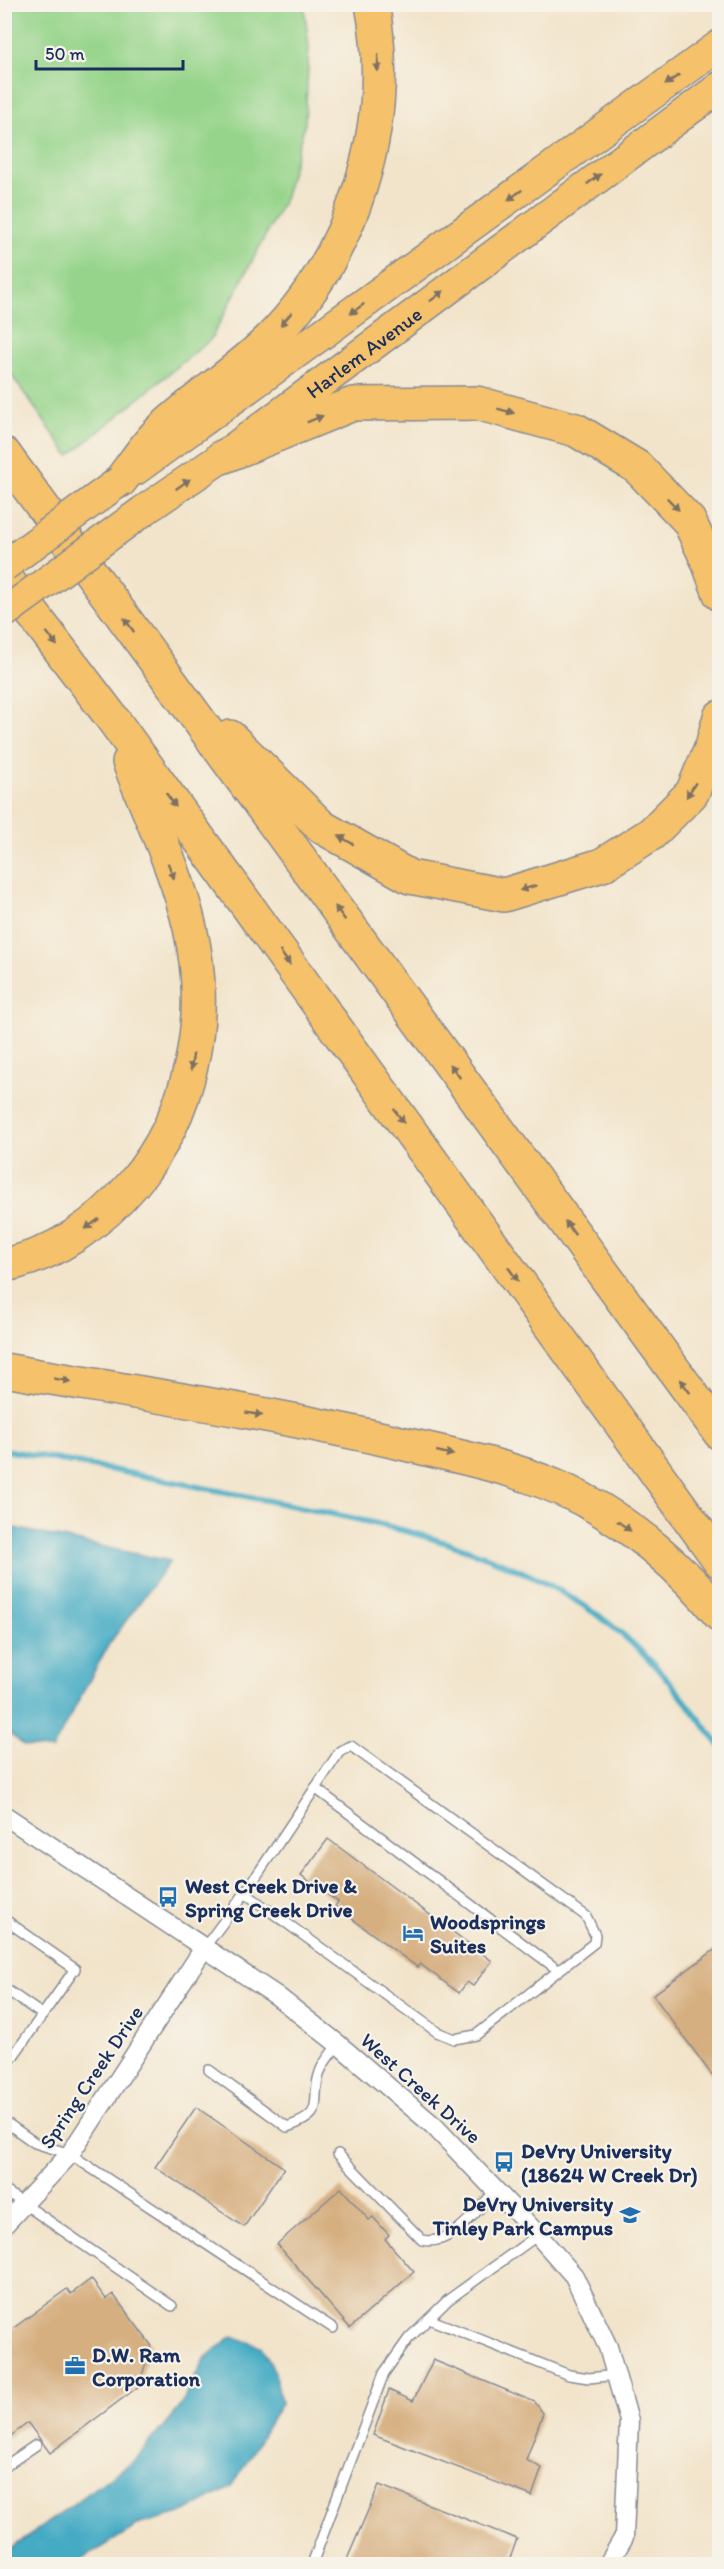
<svg xmlns="http://www.w3.org/2000/svg" width="724" height="2569" viewBox="0 0 724 2569" font-family="Itim,sans-serif">
<style>
.green{fill:#95d48a;stroke:#588274;stroke-width:1.5}
.water{fill:#44abc4;stroke:#306d91;stroke-width:1.5}
.lines{fill:none;stroke-linecap:round;stroke-linejoin:round}
.stream{stroke:#44abc4;stroke-width:6}
.building{fill:#d6af80}
.service-casing{stroke:#868a94;stroke-width:12}
.minor-casing{stroke:#868a94;stroke-width:21}
.primary-casing{stroke:#868a94;stroke-width:33}
.motorway-casing{stroke:#868a94;stroke-width:36}
.service{stroke:#fff;stroke-width:9}
.minor{stroke:#fff;stroke-width:18}
.primary{stroke:#f5c16b;stroke-width:30}
.motorway{stroke:#f5c16b;stroke-width:33}
.primary-bridge-casing{stroke:#868a94;stroke-width:33;stroke-linecap:butt}
.primary-bridge{stroke:#f5c16b;stroke-width:30}
.oneway{fill:#7d7164}
.labels{text-anchor:middle;dominant-baseline:central;stroke-width:4.5;stroke-linejoin:round;paint-order:stroke}
.street-label{font-size:21px;fill:#1b2f5e;stroke:#f7f3e8}
.poi-label{font-size:21px;font-weight:bold;fill:#1b2f5e;stroke:#f7f3e8;text-anchor:start}
</style>
<rect width="100%" height="100%" fill="#f7f3e8"/>
<filter id="ink" filterUnits="userSpaceOnUse"><feTurbulence type="fractalNoise" baseFrequency=".0167" numOctaves="2"/><feDisplacementMap in="SourceGraphic" scale="12" xChannelSelector="R" yChannelSelector="G"/><feConvolveMatrix kernelMatrix="1 2 1 2 8 2 1 2 1" color-interpolation-filters="sRGB"/></filter>
<filter id="wash" filterUnits="userSpaceOnUse"><feTurbulence type="fractalNoise" baseFrequency=".008" numOctaves="4" result="noise"/><feDisplacementMap in="SourceGraphic" scale="24" xChannelSelector="R" yChannelSelector="G"/><feGaussianBlur stdDeviation="1.35" result="paint"/><feColorMatrix in="noise" values="0 0 0 0 0 0 0 0 0 0 0 0 0 0 0 0 0 1.4 0 .05"/><feComposite in="paint" operator="in"/></filter>
<g filter="url(#wash)">
<rect width="100%" height="100%" fill="#f2e4cb"/>
<path class="green" d="M 4,5 L 304,5 L 309,48 L 305,123 L 284,200 L 211,339 L 69,456 L 5,366 Z"/>
<g class="water">
<path d="M 5,1526 L 170,1561 L 109,1644 L 52,1750 L 24,1746 L 5,1729 Z"/>
<path d="M 232,2336 L 261,2346 L 275,2372 L 281,2403 L 232,2487 L 185,2512 L 140,2524 L 75,2564 L 5,2564 L 5,2553 L 136,2459 L 181,2405 L 204,2359 Z"/>
</g>
<g class="lines">
<path class="stream" d="M 4,1450 C 86,1464 168,1481 250,1497 C 373,1522 504,1544 607,1622 C 651,1655 687,1702 720,1746"/>
</g>
<g id="blocks">
<g class="building">
<path d="M 328,1839 L 492,1961 L 473,1986 L 467,1982 L 459,1993 L 420,1964 L 417,1967 L 335,1906 L 338,1902 L 301,1875 Z"/>
<path d="M 720,1946 L 720,2086 L 653,1995 Z"/>
<path d="M 196,2107 L 284,2168 L 244,2227 L 155,2167 Z"/>
<path d="M 341,2188 L 369,2220 L 373,2217 L 389,2235 L 385,2239 L 414,2272 L 350,2328 L 277,2244 Z"/>
<path d="M 91,2279 L 106,2299 L 113,2294 L 151,2345 L 139,2386 L 50,2453 L 28,2423 L 4,2441 L 4,2335 L 67,2289 L 71,2294 Z"/>
<path d="M 433,2360 L 535,2402 L 543,2413 L 526,2460 L 542,2468 L 532,2496 L 373,2435 L 389,2390 L 413,2401 Z"/>
<path d="M 379,2485 L 517,2539 L 508,2564 L 345,2564 Z"/>
</g>
</g>
</g>
<g filter="url(#ink)">
<use href="#blocks" fill-opacity="0" stroke="#868a94" stroke-width="1.5"/>
<g class="lines">
<g class="service-casing">
<g id="service">
<path d="M 315,1788 L 558,1970"/>
<path d="M 4,1919 L 75,1969 L 4,2069"/>
<path d="M 204,1948 L 245,1893 L 340,1751 L 351,1746 L 586,1916 L 595,1935 L 594,1943 L 476,2035 L 454,2039 L 437,2032 L 245,1893"/>
<path d="M 4,1988 L 43,2015"/>
<path d="M 209,2070 L 287,2127 C 329,2113 309,2103 320,2072 C 323,2062 332,2053 338,2044"/>
<path d="M 4,2121 L 35,2143 L 70,2154 L 333,2328"/>
<path d="M 338,2154 L 422,2240 C 452,2247 477,2210 496,2190"/>
<path d="M 4,2190 L 172,2306"/>
<path d="M 429,2319 L 569,2375 L 589,2378 L 616,2375"/>
<path d="M 4,2467 L 36,2445"/>
<path d="M 312,2564 L 384,2373 L 409,2338 L 448,2300 L 538,2235"/>
</g>
</g>
<g class="minor-casing">
<g id="minor">
<path d="M 4,1815 L 277,1996 L 338,2044 L 434,2126 L 538,2235 L 574,2276 L 608,2347 L 629,2421 L 624,2537 L 608,2564"/>
<path d="M 4,2225 L 70,2154 L 204,1948"/>
</g>
</g>
<g class="primary-casing">
<g id="primary">
<path d="M 135,470 L 720,45"/>
<path id="s1" d="M 143,511 L 222,457 L 720,87"/>
</g>
</g>
<g class="motorway-casing">
<g id="motorway">
<path d="M 4,454 L 720,1433"/>
<path d="M 222,457 L 353,404 L 477,403 L 576,430 L 637,467 L 689,521 L 707,559 L 720,594"/>
<path d="M 120,481 C 133,465 145,445 160,431 C 194,399 235,373 269,340 C 354,255 395,123 372,4"/>
<path d="M 4,576 L 112,718 L 720,1561"/>
<path d="M 230,737 L 322,827 L 410,877 L 504,895 L 602,865 L 651,834 L 692,793 L 712,746 L 720,717"/>
<path d="M 4,1265 C 54,1256 101,1222 133,1184 C 192,1114 211,1018 190,928 C 177,872 150,816 129,762"/>
<path d="M 4,1370 C 138,1393 273,1413 405,1444 C 465,1458 528,1470 582,1499 C 635,1527 683,1569 720,1615"/>
</g>
</g>
<use href="#service" class="service"/>
<use href="#minor" class="minor"/>
<use href="#primary" class="primary"/>
<use href="#motorway" class="motorway"/>
<g class="primary-bridge-casing">
<g id="primary-bridge">
<path d="M 4,566 L 120,481"/>
<path d="M 4,613 L 143,511"/>
</g>
</g>
<use href="#primary-bridge" class="primary-bridge"/>
</g>
<defs><path id="oneway-solid" d="M-6-.8H1V-3.2L6.5 0L1 3.2V.8H-6Z" transform="scale(1.5)"/></defs>
<g class="oneway">
<use href="#oneway-solid" transform="translate(378 63) rotate(91)"/>
<use href="#oneway-solid" transform="translate(672 80) rotate(144)"/>
<use href="#oneway-solid" transform="translate(594 179) rotate(-36)"/>
<use href="#oneway-solid" transform="translate(515 195) rotate(144)"/>
<use href="#oneway-solid" transform="translate(437 296) rotate(-37)"/>
<use href="#oneway-solid" transform="translate(357 309) rotate(144)"/>
<use href="#oneway-solid" transform="translate(286 319) rotate(130)"/>
<use href="#oneway-solid" transform="translate(506 411) rotate(15)"/>
<use href="#oneway-solid" transform="translate(315 419) rotate(-22)"/>
<use href="#oneway-solid" transform="translate(183 484) rotate(-35)"/>
<use href="#oneway-solid" transform="translate(673 504) rotate(46)"/>
<use href="#oneway-solid" transform="translate(129 625) rotate(-126)"/>
<use href="#oneway-solid" transform="translate(52 639) rotate(53)"/>
<use href="#oneway-solid" transform="translate(691 790) rotate(122)"/>
<use href="#oneway-solid" transform="translate(171 800) rotate(54)"/>
<use href="#oneway-solid" transform="translate(346 840) rotate(-150)"/>
<use href="#oneway-solid" transform="translate(171 871) rotate(69)"/>
<use href="#oneway-solid" transform="translate(528 888) rotate(163)"/>
<use href="#oneway-solid" transform="translate(340 913) rotate(-126)"/>
<use href="#oneway-solid" transform="translate(285 958) rotate(54)"/>
<use href="#oneway-solid" transform="translate(192 1062) rotate(98)"/>
<use href="#oneway-solid" transform="translate(455 1071) rotate(-126)"/>
<use href="#oneway-solid" transform="translate(399 1116) rotate(54)"/>
<use href="#oneway-solid" transform="translate(92 1224) rotate(144)"/>
<use href="#oneway-solid" transform="translate(570 1228) rotate(-126)"/>
<use href="#oneway-solid" transform="translate(513 1274) rotate(54)"/>
<use href="#oneway-solid" transform="translate(62 1380) rotate(10)"/>
<use href="#oneway-solid" transform="translate(685 1386) rotate(-126)"/>
<use href="#oneway-solid" transform="translate(254 1414) rotate(10)"/>
<use href="#oneway-solid" transform="translate(445 1453) rotate(13)"/>
<use href="#oneway-solid" transform="translate(624 1526) rotate(37)"/>
</g>
</g>
<defs>
<g id="bus-bare" transform="scale(1.62)"><path d="M-5-6H5V4H4V6H2V4H-2V6H-4V4H-5ZM-3.5-4V0h7V-4ZM-3.5 1.2v1.5H-2V1.2ZM2 1.2v1.5H3.5V1.2Z" fill="#1f6fb2" stroke="#f7f3e8" stroke-width="2.5" paint-order="stroke"/></g>
<g id="hotel-bare" transform="scale(1.62)"><path d="M-6-4.5h1.5V1H6V5H4.5V3h-9V5H-6ZM-4 0a1.8 1.8 0 1 1 3.6 0ZM.5 0V-2.5h3Q6-2.5 6 0Z" fill="#1f6fb2" stroke="#f7f3e8" stroke-width="2.5" paint-order="stroke"/></g>
<g id="university-bare" transform="scale(1.62)"><path d="M0-5L7-2L0 1L-7-2ZM-4 1L0 2.5L4 1V4Q0 6-4 4Z" fill="#1f6fb2" stroke="#f7f3e8" stroke-width="2.5" paint-order="stroke"/></g>
<g id="office-bare" transform="scale(1.62)"><path d="M-6-3h4V-5.5h4V-3h4V5H-6ZM-1-4.5V-3h2v-1.5ZM-6 0V1H6V0Z" fill="#1f6fb2" stroke="#f7f3e8" stroke-width="2.5" paint-order="stroke"/></g>
</defs>
<g fill-rule="evenodd">
<use href="#bus-bare" x="168" y="1897"/>
<use href="#hotel-bare" x="413" y="1933"/>
<use href="#bus-bare" x="504" y="2162"/>
<use href="#university-bare" x="630" y="2215"/>
<use href="#office-bare" x="75" y="2366"/>
</g>
<g class="labels">
<g class="street-label">
<text stroke="none"><textPath href="#s1" startOffset="272">Harlem Avenue</textPath></text>
<text transform="translate(91 2077) rotate(-56)">Spring Creek Drive</text>
<text transform="translate(421 2088) rotate(42)">West Creek Drive</text>
</g>
<g class="poi-label">
<text x="185" y="1885">West Creek Drive &amp;<tspan x="185" dy="24">Spring Creek Drive</tspan></text>
<text x="430" y="1921">Woodsprings<tspan x="430" dy="24">Suites</tspan></text>
<text x="521" y="2150">DeVry University<tspan x="521" dy="24">(18624 W Creek Dr)</tspan></text>
<text x="613" y="2203" text-anchor="end">DeVry University<tspan x="613" dy="24">Tinley Park Campus</tspan></text>
<text x="92" y="2354">D.W. Ram<tspan x="92" dy="24">Corporation</tspan></text>
</g>
</g>
<rect width="724" height="2569" fill="none" stroke="#f7f3e8" stroke-width="24"/>
<path d="M36 60v9h147v-9" fill="none" stroke="#1b2f5e" stroke-width="3"/>
<text x="45" y="60" font-size="18" fill="#1b2f5e" stroke="#f7f3e8" stroke-width="4.5" paint-order="stroke">50 m</text>
</svg>
